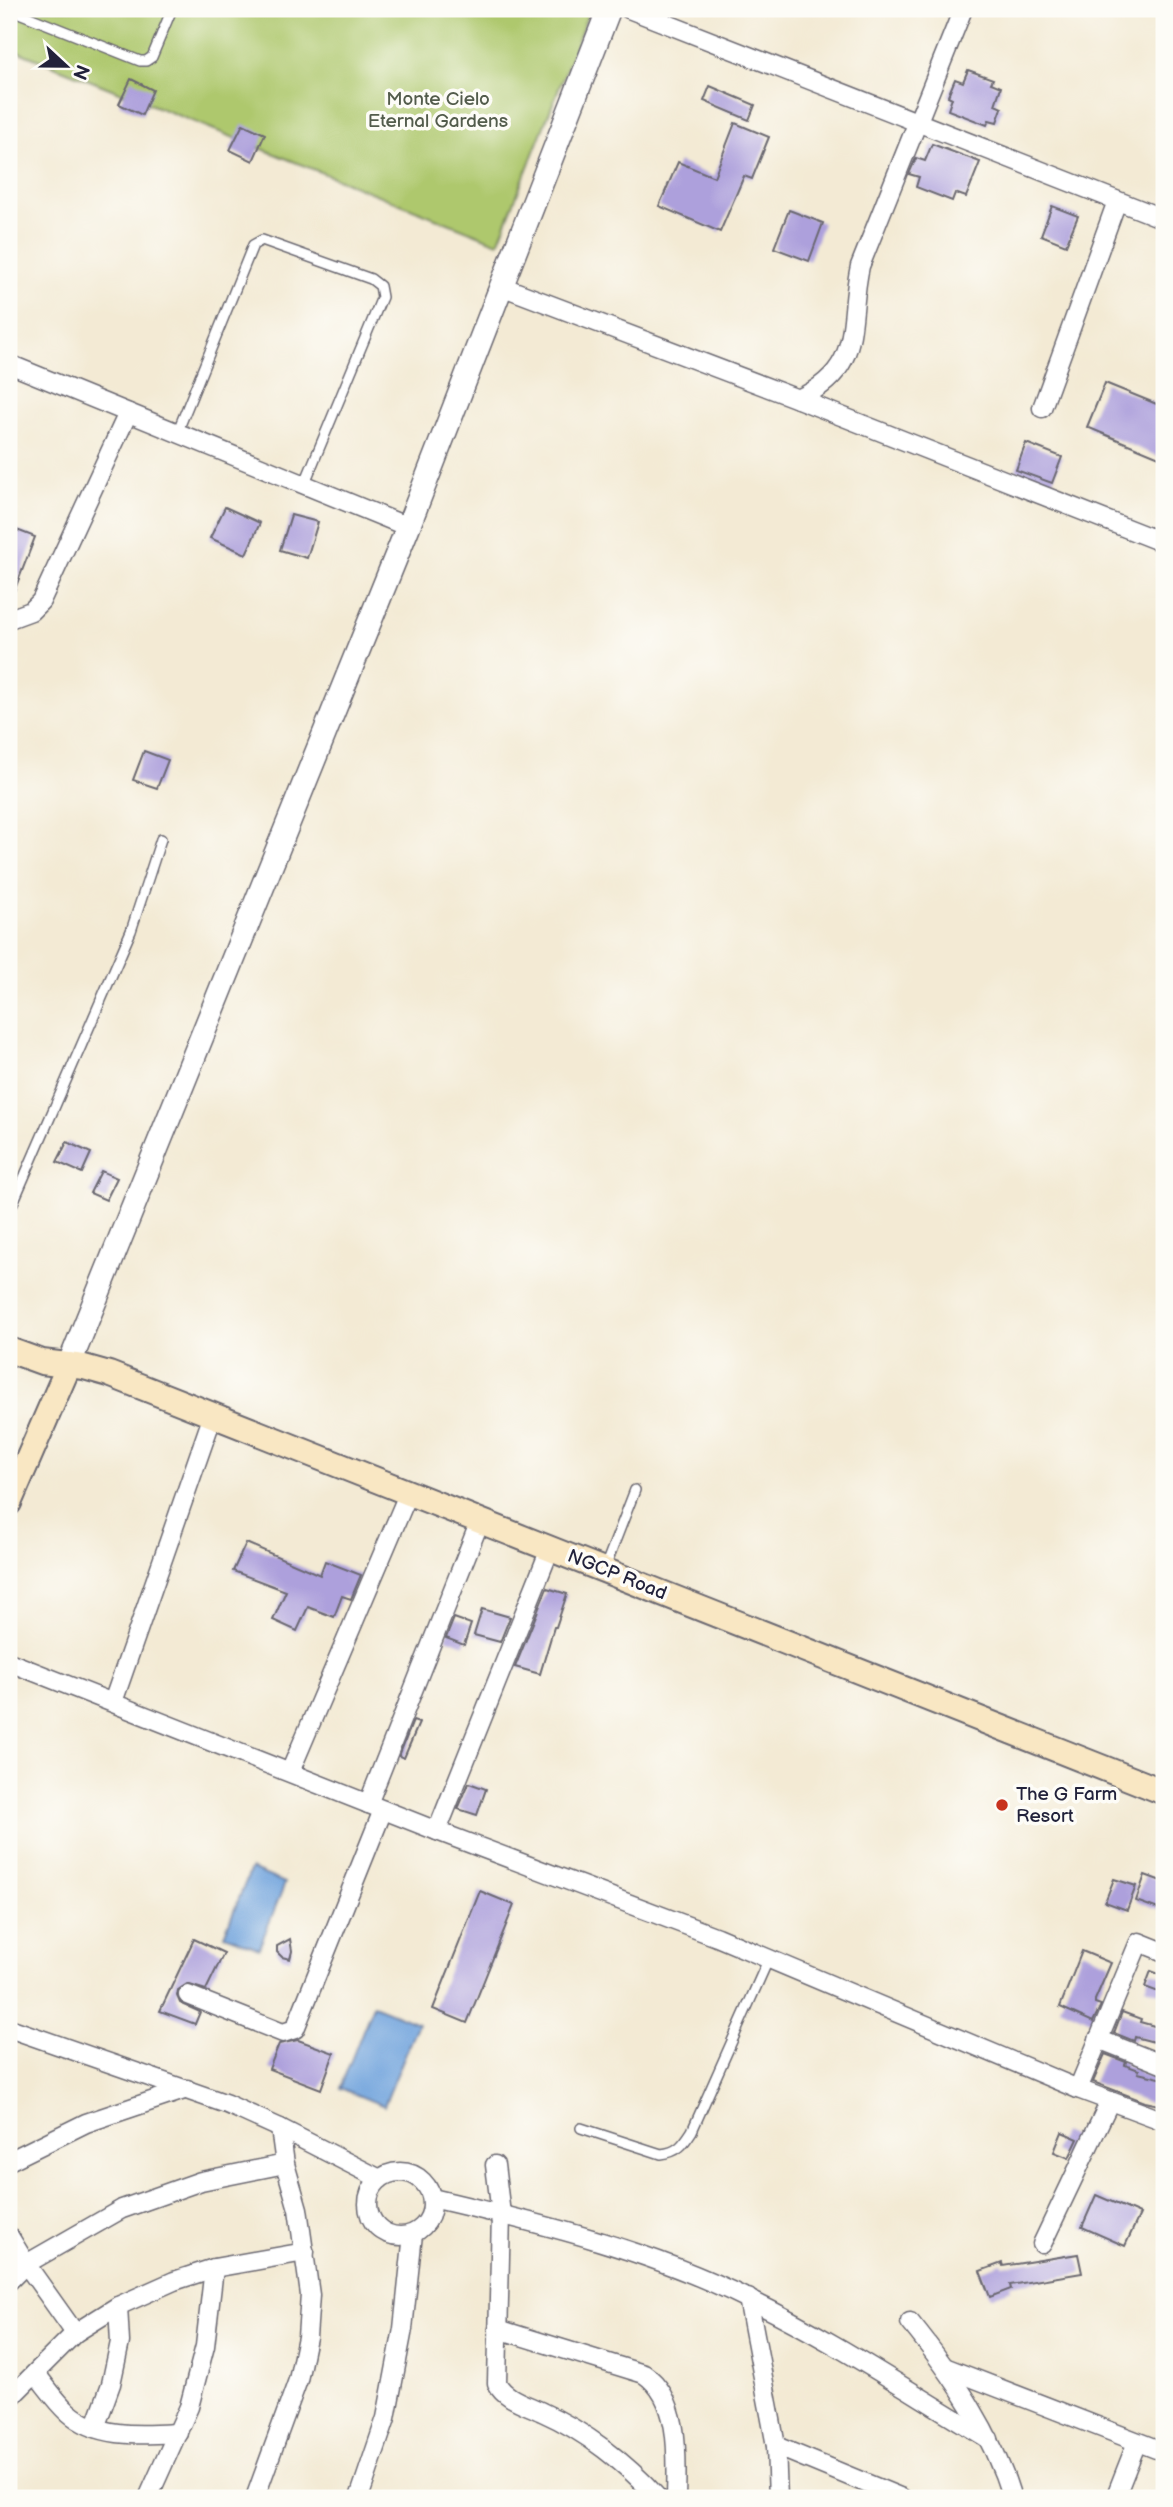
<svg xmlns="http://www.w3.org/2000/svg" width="1173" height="2507" viewBox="0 0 1173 2507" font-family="'Balsamiq Sans',sans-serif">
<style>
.green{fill:#aec86d;stroke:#687554;stroke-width:2}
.water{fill:#72a4dd;stroke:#4a638c;stroke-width:2}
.building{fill:#ada0dc}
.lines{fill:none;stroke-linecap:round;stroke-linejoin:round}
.service-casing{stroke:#6b6871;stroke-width:12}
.minor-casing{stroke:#6b6871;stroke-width:21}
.tertiary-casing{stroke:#6b6871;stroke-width:26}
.secondary-casing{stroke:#6b6871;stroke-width:28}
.service{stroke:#fff;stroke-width:9}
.minor{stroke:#fff;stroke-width:18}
.tertiary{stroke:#fff;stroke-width:23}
.secondary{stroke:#f9e7c3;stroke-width:24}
.poi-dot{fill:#c8321e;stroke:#fdfcf7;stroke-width:2.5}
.labels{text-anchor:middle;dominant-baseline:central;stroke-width:7;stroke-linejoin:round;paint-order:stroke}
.park-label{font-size:19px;fill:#535c4c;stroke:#fdfcf7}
.street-label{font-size:19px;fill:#22223b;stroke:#fdfcf7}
.poi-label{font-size:19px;fill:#22223b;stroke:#fdfcf7;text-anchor:start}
</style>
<rect width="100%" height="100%" fill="#fdfcf7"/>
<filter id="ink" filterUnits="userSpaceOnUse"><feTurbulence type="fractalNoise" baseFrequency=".0143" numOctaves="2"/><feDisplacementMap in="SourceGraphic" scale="14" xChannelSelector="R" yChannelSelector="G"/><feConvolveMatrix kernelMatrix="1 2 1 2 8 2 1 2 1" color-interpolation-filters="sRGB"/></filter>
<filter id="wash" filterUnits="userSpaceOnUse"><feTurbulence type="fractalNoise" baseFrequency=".00686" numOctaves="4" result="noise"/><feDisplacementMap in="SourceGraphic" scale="28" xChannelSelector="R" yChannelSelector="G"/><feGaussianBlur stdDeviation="1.57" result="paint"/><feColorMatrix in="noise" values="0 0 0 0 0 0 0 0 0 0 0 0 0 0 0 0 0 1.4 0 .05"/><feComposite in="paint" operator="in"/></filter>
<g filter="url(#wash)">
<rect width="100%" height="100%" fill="#f3ead4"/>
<path class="green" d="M 9,9 L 590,9 L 498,243 L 9,48 Z"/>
<g class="water">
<path d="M 251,1869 L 285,1883 L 259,1948 L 224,1935 Z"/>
<path d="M 373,2005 L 418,2023 L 384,2106 L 340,2088 Z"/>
</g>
<g id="blocks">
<g class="building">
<path d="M 968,70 L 993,79 L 991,83 L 1001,87 L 995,105 L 1002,108 L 997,122 L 989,120 L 987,125 L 948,110 L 952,98 L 948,96 L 955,79 L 963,82 Z"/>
<path d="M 131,79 L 153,90 L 142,115 L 119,104 Z"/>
<path d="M 710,86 L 755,105 L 749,120 L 704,101 Z"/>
<path d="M 735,123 L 769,137 L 752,179 L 744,176 L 720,232 L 659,206 L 678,162 L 714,177 Z"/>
<path d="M 243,124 L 265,134 L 253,161 L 230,150 Z"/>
<path d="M 932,144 L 980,162 L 966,197 L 955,193 L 952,201 L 916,187 L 919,177 L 909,174 L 916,158 L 925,161 Z"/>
<path d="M 1052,206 L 1078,216 L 1066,245 L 1041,235 Z"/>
<path d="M 789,210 L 823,223 L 809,261 L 774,248 Z"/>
<path d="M 1105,383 L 1164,407 L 1164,459 L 1087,427 Z"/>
<path d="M 1026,443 L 1062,457 L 1052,483 L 1016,470 Z"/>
<path d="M 225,507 L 260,523 L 246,554 L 210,538 Z"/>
<path d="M 291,515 L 318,522 L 307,558 L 280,550 Z"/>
<path d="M 9,527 L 35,537 L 10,602 L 9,602 Z"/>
<path d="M 144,751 L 168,760 L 157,788 L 133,780 Z"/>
<path d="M 67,1142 L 91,1153 L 82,1173 L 57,1162 Z"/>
<path d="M 101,1171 L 117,1178 L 106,1200 L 90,1193 Z"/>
<path d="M 246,1543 L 320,1575 L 325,1561 L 361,1575 L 351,1599 L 342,1596 L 334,1617 L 308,1607 L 297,1631 L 273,1620 L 286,1591 L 233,1571 Z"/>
<path d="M 547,1588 L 567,1594 L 556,1627 L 554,1627 L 540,1674 L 515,1667 Z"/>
<path d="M 482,1609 L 510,1617 L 500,1642 L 474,1635 Z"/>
<path d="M 454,1618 L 471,1624 L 464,1645 L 446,1638 Z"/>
<path d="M 413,1721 L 419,1723 L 404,1758 L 399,1756 Z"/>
<path d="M 469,1783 L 486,1789 L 477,1815 L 458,1809 Z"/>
<path d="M 1145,1875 L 1164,1882 L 1164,1911 L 1136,1901 Z"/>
<path d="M 1114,1879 L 1136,1886 L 1127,1910 L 1105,1902 Z"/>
<path d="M 480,1891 L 514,1905 L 467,2023 L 433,2009 Z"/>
<path d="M 194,1939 L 224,1953 L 206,1990 L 187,1984 L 178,1990 L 177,1996 L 180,2003 L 200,2012 L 195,2024 L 160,2011 Z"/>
<path d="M 290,1939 L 292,1951 L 290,1959 L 282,1957 L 277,1952 L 277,1946 Z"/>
<path d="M 1082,1951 L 1111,1963 L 1095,2000 L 1095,2003 L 1101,2005 L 1093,2022 L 1060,2007 Z"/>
<path d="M 1151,1971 L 1164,1976 L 1164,1994 L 1145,1987 Z"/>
<path d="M 1122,2012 L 1141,2019 L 1140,2022 L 1158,2027 L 1154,2042 L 1135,2037 L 1134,2041 L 1114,2033 Z"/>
<path d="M 298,2040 L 334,2053 L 321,2089 L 269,2069 L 279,2044 Z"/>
<path d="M 1105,2054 L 1126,2062 L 1125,2065 L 1139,2070 L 1138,2073 L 1164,2079 L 1164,2106 L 1145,2102 L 1093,2082 Z"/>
<path d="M 1062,2132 L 1078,2139 L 1069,2158 L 1054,2152 Z"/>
<path d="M 1096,2195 L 1140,2214 L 1125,2246 L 1082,2227 Z"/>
<path d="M 1078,2254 L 1082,2273 L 1010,2285 L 1011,2289 L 990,2297 L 980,2271 L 1002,2263 L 1003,2266 Z"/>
</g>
</g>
</g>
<g filter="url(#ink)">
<use href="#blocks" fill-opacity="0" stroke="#6b6871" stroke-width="2"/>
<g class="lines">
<g class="service-casing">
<g id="service">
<path d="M 9,9 L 140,61 L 146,61 L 152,57 L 172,9"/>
<path d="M 177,433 L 253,245 L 262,240 L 371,279 L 380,286 L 382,297 L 304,485"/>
<path d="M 9,1212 L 131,931 L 161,839"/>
<path d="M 604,1570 L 635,1490"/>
<path d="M 581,2128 L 661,2154 C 678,2152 683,2145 692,2131 L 769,1958"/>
</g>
</g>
<g class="minor-casing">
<g id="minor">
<path d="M 629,9 L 1164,219"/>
<path d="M 501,286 L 798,399 L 1164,543"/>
<path d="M 9,364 L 408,527"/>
<path d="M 798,399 C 865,368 847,325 860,266 L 963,9"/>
<path d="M 1042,408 L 1117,201"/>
<path d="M 9,617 L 12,618 L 31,611 L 41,601 L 128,413"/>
<path d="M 9,1662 L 437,1831 L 717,1937 L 1078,2089 L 1164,2121"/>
<path d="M 113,1702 L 213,1415"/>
<path d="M 290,1772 L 409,1492"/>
<path d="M 368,1804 L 480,1521"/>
<path d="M 437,1831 L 550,1549"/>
<path d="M 188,1995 L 283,2033 L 295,2029 L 383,1810"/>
<path d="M 9,2028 L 227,2104 L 280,2128 L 380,2179"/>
<path d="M 1098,2039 L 1164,2065"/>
<path d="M 1078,2089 L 1139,1942 L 1164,1952"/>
<path d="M 9,2161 L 86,2123 L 187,2089"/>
<path d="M 495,2165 L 501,2214 L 497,2383 C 505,2399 526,2404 542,2412 C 585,2431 626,2463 658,2498"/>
<circle cx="400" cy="2204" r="32"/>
<path d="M 432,2198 C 540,2223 650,2250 750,2300 C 833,2340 910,2392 989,2439"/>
<path d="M 9,2236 L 26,2264 L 75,2333"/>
<path d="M 1042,2244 L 1110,2101"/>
<path d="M 9,2281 L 26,2264 L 122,2209 L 201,2181 L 285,2164"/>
<path d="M 748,2298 L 776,2446 L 778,2498"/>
<path d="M 910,2322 C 953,2375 992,2432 1012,2498"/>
<path d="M 498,2329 L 644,2374 C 681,2399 677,2458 676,2498"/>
<path d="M 947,2368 L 1164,2452"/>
<path d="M 36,2374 C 46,2386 56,2401 68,2412 C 98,2439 141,2435 178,2433"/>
<path d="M 9,2399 L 75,2333 L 118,2306 L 174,2281 L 214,2268 L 305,2252"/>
<path d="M 95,2428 L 111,2384 L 120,2342 L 118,2306"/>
<path d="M 776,2446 L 902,2498"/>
<path d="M 148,2498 L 189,2407 L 205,2346 L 214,2268"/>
<path d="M 255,2498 L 298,2380 L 307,2337 L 310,2295 L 298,2209 L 285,2164 L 280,2128"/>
<path d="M 359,2498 L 386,2418 L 403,2329 L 413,2234"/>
<path d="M 1115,2498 L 1137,2442"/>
</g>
</g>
<g class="tertiary-casing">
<path id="tertiary" d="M 69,1365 L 408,527 L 609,9"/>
</g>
<g class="secondary-casing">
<g id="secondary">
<path d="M 9,1350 L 42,1362 L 84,1367 L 109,1374 L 1164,1792"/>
<path d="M 9,1503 L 69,1365"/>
</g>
</g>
<use href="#service" class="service"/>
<use href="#minor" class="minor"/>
<use href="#tertiary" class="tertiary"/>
<use href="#secondary" class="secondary"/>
</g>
</g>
<circle class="poi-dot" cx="1002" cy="1805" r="7"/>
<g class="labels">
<g class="park-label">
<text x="438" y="99">Monte Cielo<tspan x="438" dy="22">Eternal Gardens</tspan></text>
</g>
<g class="street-label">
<text transform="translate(617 1575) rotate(22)">NGCP Road</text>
</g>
<g class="poi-label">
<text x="1016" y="1794">The G Farm<tspan x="1016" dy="22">Resort</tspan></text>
</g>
</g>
<rect width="1173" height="2507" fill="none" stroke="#fdfcf7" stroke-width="35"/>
<g transform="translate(66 66) rotate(112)" stroke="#fdfcf7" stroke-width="5" paint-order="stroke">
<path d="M0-5L12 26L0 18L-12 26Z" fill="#22223b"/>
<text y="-10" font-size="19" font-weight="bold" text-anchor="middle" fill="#22223b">N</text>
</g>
</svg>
